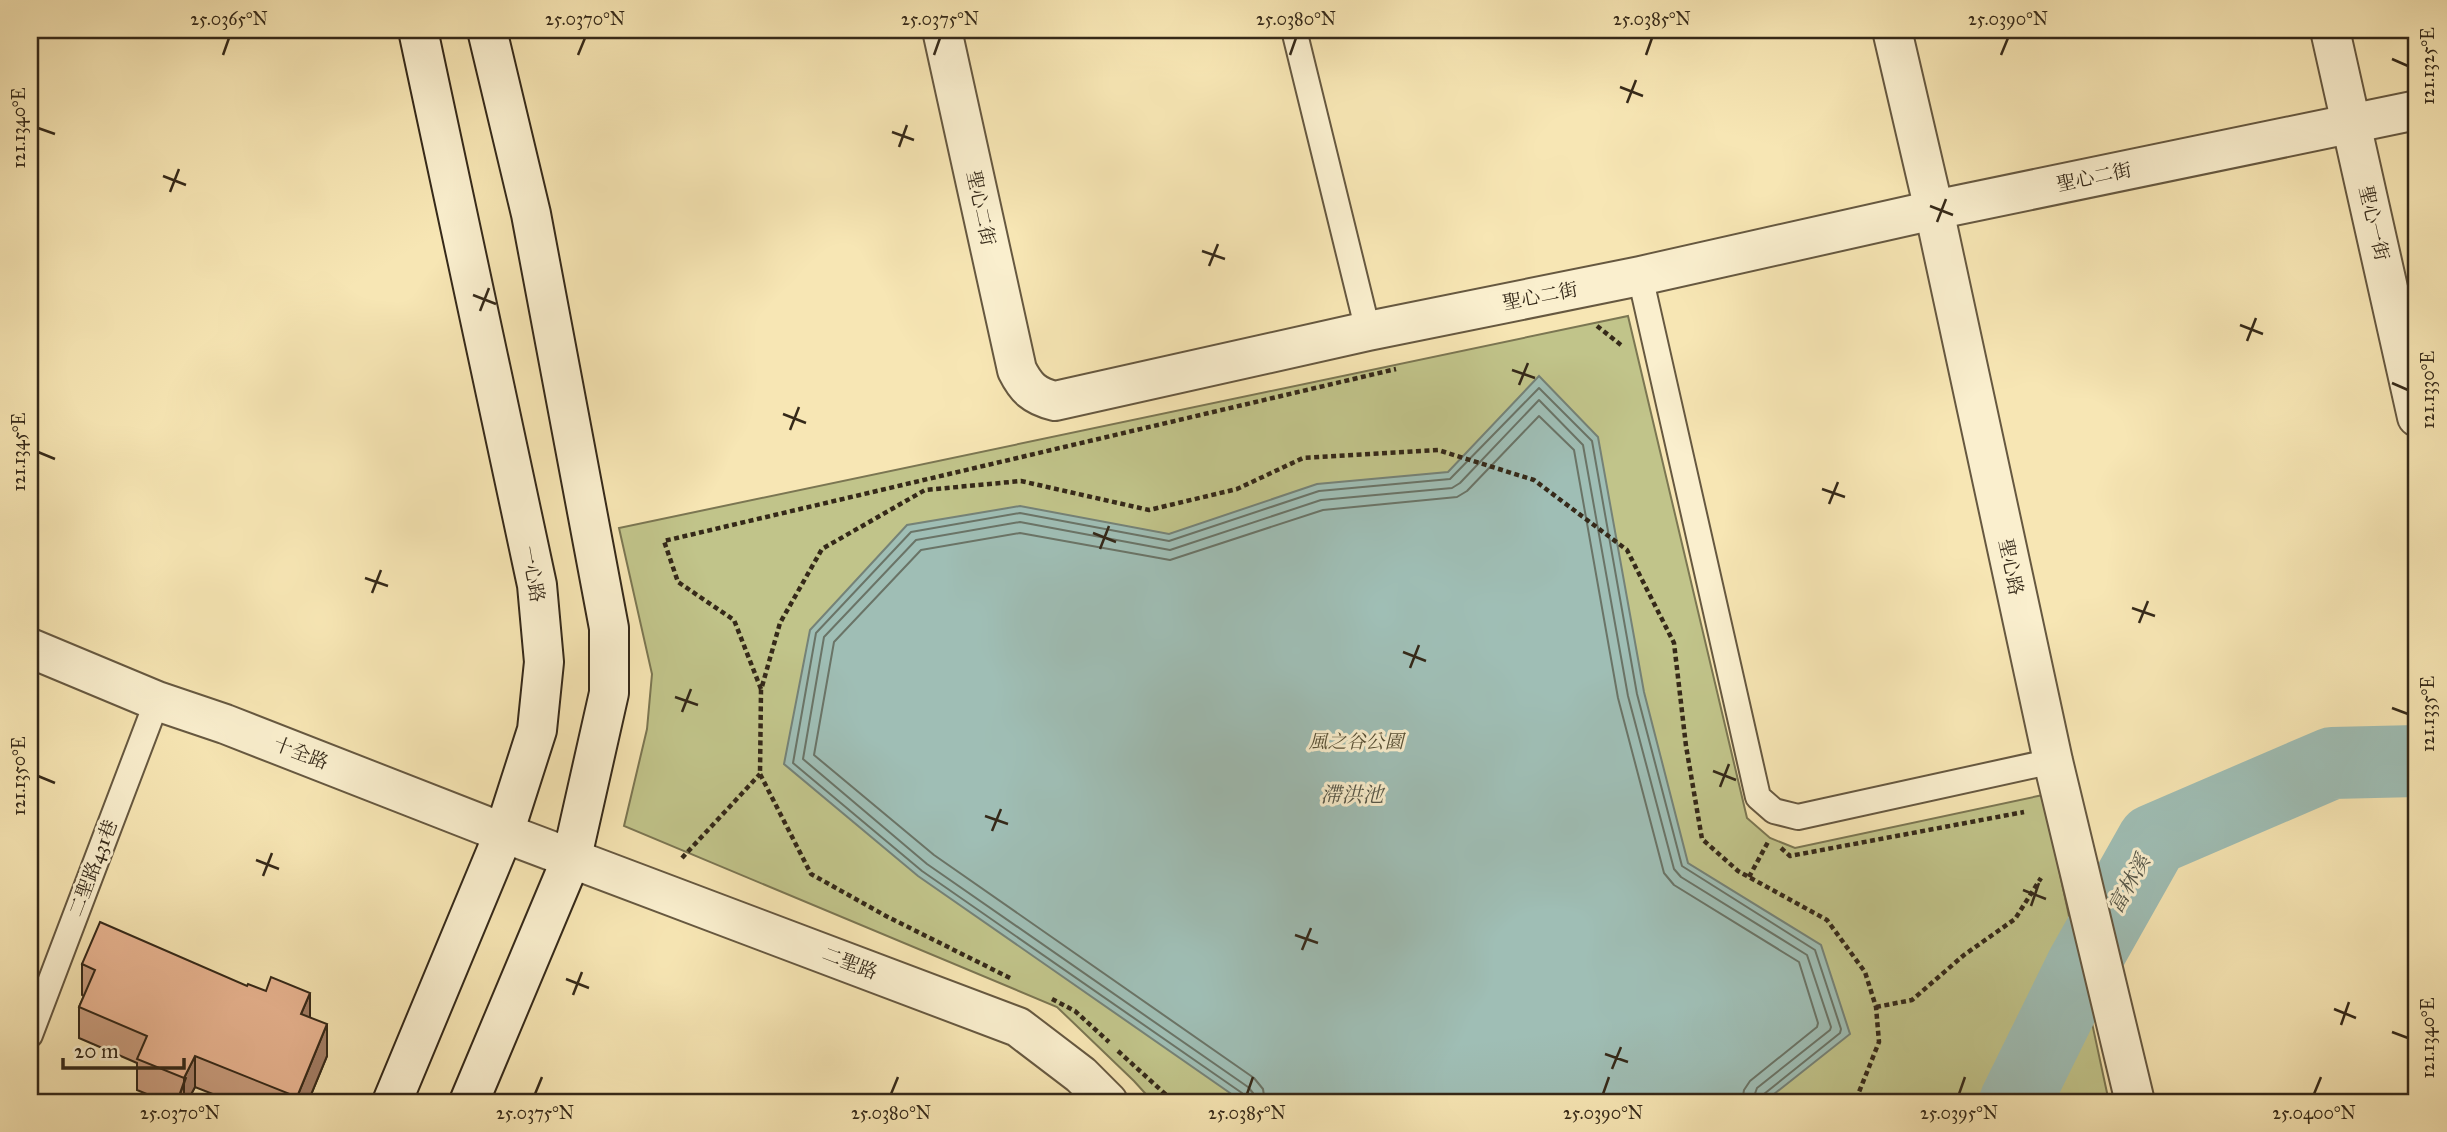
<svg xmlns="http://www.w3.org/2000/svg" width="2447" height="1132" viewBox="0 0 2447 1132" font-family="'IM FELL Great Primer','Noto Serif TC',serif">
<style>
.green{fill:#c1c48a;stroke:#7b7652;stroke-width:2}
.water{fill:#9fbeb5;stroke:#758277;stroke-width:2}
.lines{fill:none;stroke-linecap:round;stroke-linejoin:round}
.shore{stroke:#6a7467;stroke-width:2}
.river{stroke:#9fbeb5;stroke-width:72}
.lane-casing{stroke:#665840;stroke-width:28}
.street-casing{stroke:#665840;stroke-width:42}
.secondary-casing{stroke:#352919;stroke-width:42}
.path{stroke:#352919;stroke-width:4.5;stroke-dasharray:5 3.5;stroke-linecap:butt}
.lane{stroke:#faefce;stroke-width:24}
.street{stroke:#faefce;stroke-width:38}
.secondary{stroke:#faefce;stroke-width:38}
.wall{fill:#c99d7e;stroke:#352919;stroke-width:2}
.shaded-wall{fill:#a47f67;stroke:#352919;stroke-width:2}
.building{fill:#eab693;stroke:#352919;stroke-width:2}
.ticks{fill:none;stroke:#352919;stroke-width:2.5}
.labels{text-anchor:middle;dominant-baseline:central;stroke-width:6;stroke-linejoin:round;paint-order:stroke}
.street-label{font-size:19px;fill:#352919;stroke:#faefce}
.park-label{font-size:19px;font-style:italic;fill:#585035;stroke:#faefce}
.water-label{font-size:21px;font-style:italic;fill:#555648;stroke:#faefce}
.neatline{fill:none;stroke:#352919;stroke-width:2.5}
.ticks-label{font-size:18px;text-anchor:middle;fill:#352919}
</style>
<rect width="100%" height="100%" fill="#f7e6b4"/>
<filter id="stains"><feTurbulence type="fractalNoise" baseFrequency=".00286" numOctaves="4"/><feColorMatrix values="0 0 0 0 .2 0 0 0 0 .09 0 0 0 0 .02 0 0 0 .5 -.17"/></filter>
<radialGradient id="worn" r=".72"><stop offset=".6" stop-color="#630" stop-opacity="0"/><stop offset="1" stop-color="#630" stop-opacity=".3"/></radialGradient>
<path class="green" d="M 1628,316 L 1747,818 L 1770,838 L 1795,848 L 2043,795 L 2109,1102 L 1153,1102 L 1134,1081 L 1057,1007 L 624,826 L 647,729 L 652,674 L 619,528 Z"/>
<path class="water" d="M 1539,376 L 1598,437 L 1644,692 L 1688,863 L 1821,945 L 1850,1034 L 1764,1102 L 1243,1102 L 918,876 L 784,764 L 810,630 L 907,525 L 1020,506 L 1169,534 L 1317,484 L 1448,472 Z"/>
<g class="lines">
<g class="shore">
<path d="M 1246,1102 L 1242,1093 L 922,871 L 793,763 L 816,633 L 911,532 L 1020,513 L 1169,541 L 1319,491 L 1450,479 L 1539,388 L 1592,441 L 1637,694 L 1682,866 L 1815,950 L 1841,1029 L 1840,1033 L 1764,1094 L 1761,1102"/>
<path d="M 1255,1102 L 1253,1093 L 1248,1087 L 927,864 L 803,759 L 824,637 L 916,540 L 1020,522 L 1170,550 L 1321,500 L 1452,488 L 1460,483 L 1539,400 L 1583,445 L 1628,696 L 1674,869 L 1681,877 L 1807,955 L 1831,1027 L 1830,1030 L 1757,1088 L 1752,1102"/>
<path d="M 1265,1102 L 1263,1089 L 1254,1078 L 934,855 L 814,755 L 834,642 L 921,550 L 1020,533 L 1170,560 L 1323,510 L 1457,497 L 1467,491 L 1539,416 L 1574,450 L 1618,698 L 1664,873 L 1674,885 L 1799,962 L 1818,1023 L 1817,1027 L 1750,1081 L 1744,1090 L 1742,1102"/>
</g>
<path class="river" d="M 2015,1102 L 2082,966 L 2153,840 L 2332,763 L 2417,761"/>
<g class="lane-casing">
<g id="lane">
<path d="M 1294,30 L 1368,331"/>
<path d="M 1640,276 L 1758,797 L 1774,811 L 1798,817 L 2053,761"/>
<path d="M 30,1035 L 157,701"/>
</g>
</g>
<g class="street-casing">
<g id="street">
<path d="M 942,30 L 1017,370 C 1026,388 1034,396 1055,401 L 1368,331 L 1640,276 L 1934,210 L 2417,110"/>
<path d="M 1892,30 L 1934,210 L 2053,761 L 2135,1102"/>
<path d="M 2330,30 L 2417,417"/>
<path d="M 30,648 L 157,701 L 225,724 L 504,833 L 1018,1027 L 1081,1075 L 1108,1102"/>
</g>
</g>
<g class="secondary-casing">
<g id="secondary">
<path d="M 392,1102 L 504,833 L 537,730 L 544,662 L 537,585 L 418,30"/>
<path d="M 469,1102 L 572,857 L 609,693 L 609,628 L 531,214 L 487,30"/>
</g>
</g>
<g class="path">
<path d="M 1597,326 L 1621,345"/>
<path d="M 761,689 L 734,620 L 678,582 L 664,541 L 1396,369"/>
<path d="M 1781,848 L 1790,856 L 2024,812"/>
<path d="M 682,858 L 760,774"/>
<path d="M 1749,877 L 1768,842"/>
<path d="M 1010,978 L 886,916 L 811,874 L 760,774 L 761,690 L 780,623 L 822,549 L 925,490 L 1021,481 L 1149,510 L 1237,489 L 1303,458 L 1438,450 L 1534,480 L 1627,550 L 1674,643 L 1686,746 L 1702,839 L 1738,871 L 1827,920 L 1865,972 L 1876,1007 L 1879,1042 L 1855,1102"/>
<path d="M 1052,999 L 1075,1011 L 1109,1042"/>
<path d="M 1876,1007 L 1912,1000 L 1964,955 L 2015,919 L 2041,878"/>
<path d="M 1118,1051 L 1174,1102"/>
</g>
<use href="#lane" class="lane"/>
<use href="#street" class="street"/>
<use href="#secondary" class="secondary"/>
</g>
<path class="wall" d="M 82,964 L 310,1017 L 327,1056 L 308,1102 L 233,1102 L 195,1087 L 187,1102 L 166,1102 L 137,1090 L 137,1063 L 79,1038 L 79,1007 L 84,996 L 82,995 Z"/>
<g class="shaded-wall">
<path d="M 310,993 L 310,1024 L 301,1014 Z"/>
<path d="M 327,1024 L 327,1056 L 308,1102 L 297,1102 L 297,1097 Z"/>
<path d="M 195,1056 L 195,1087 L 187,1102 L 184,1102 L 184,1078 Z"/>
</g>
<path class="building" d="M 100,922 L 247,986 L 248,984 L 266,991 L 271,977 L 310,993 L 301,1014 L 327,1024 L 297,1097 L 195,1056 L 184,1078 L 137,1059 L 147,1036 L 79,1007 L 95,970 L 82,964 Z"/>
<path class="ticks" d="M 223,55 L 229,38M 578,55 L 585,38M 934,55 L 940,38M 1290,55 L 1296,38M 1646,55 L 1652,38M 2001,55 L 2008,38M 2392,59 L 2408,66M 1620,87 L 1643,96M 1627,103 L 1636,80M 38,128 L 55,134M 892,132 L 914,140M 899,147 L 907,125M 163,176 L 186,185M 170,192 L 179,169M 1930,206 L 1953,215M 1937,222 L 1946,199M 1202,251 L 1225,259M 1209,266 L 1218,244M 473,295 L 496,304M 480,311 L 489,288M 2240,325 L 2263,334M 2247,341 L 2256,318M 1512,370 L 1535,378M 2392,383 L 2408,390M 1519,385 L 1528,363M 783,414 L 806,423M 790,430 L 799,407M 38,452 L 55,459M 1822,489 L 1845,497M 1829,504 L 1838,482M 1093,533 L 1116,542M 1100,549 L 1109,526M 365,578 L 388,586M 372,593 L 381,570M 2132,608 L 2155,616M 2139,623 L 2148,601M 1403,652 L 1426,661M 1410,668 L 1419,645M 675,697 L 698,705M 2392,708 L 2408,714M 682,712 L 691,689M 1713,771 L 1736,780M 38,776 L 55,783M 1720,787 L 1729,764M 985,816 L 1008,824M 992,831 L 1001,809M 256,860 L 279,869M 263,876 L 272,853M 2023,890 L 2046,899M 2031,906 L 2039,883M 1295,935 L 1318,943M 1302,950 L 1311,928M 566,979 L 589,988M 573,995 L 582,972M 2334,1009 L 2356,1018M 2341,1025 L 2349,1002M 2392,1032 L 2408,1038M 1605,1054 L 1628,1062M 1612,1069 L 1621,1047M 180,1094 L 186,1077M 535,1094 L 542,1077M 891,1094 L 898,1077M 1247,1094 L 1253,1077M 1603,1094 L 1609,1077M 1959,1094 L 1965,1077M 2314,1094 L 2321,1077"/>
<g class="labels">
<g class="street-label">
<text transform="translate(2094 177) rotate(-12)">聖心二街</text>
<text transform="translate(981 208) rotate(78)">聖心二街</text>
<text transform="translate(2374 223) rotate(77)">聖心一街</text>
<text transform="translate(1540 296) rotate(-11)">聖心二街</text>
<text transform="translate(2011 567) rotate(78)">聖心路</text>
<text transform="translate(533 574) rotate(80)">一心路</text>
<text transform="translate(301 753) rotate(21)">十全路</text>
<text transform="translate(93 868) rotate(-69)">二聖路431巷</text>
<text transform="translate(850 963) rotate(21)">二聖路</text>
</g>
<g class="park-label">
<text x="1356" y="741">風之谷公園</text>
</g>
<g class="water-label">
<text x="1352" y="795">滯洪池</text>
<text transform="translate(2129 884) rotate(-61)">富林溪</text>
</g>
</g>
<rect width="2447" height="1132" fill="none" stroke="#f7e6b4" stroke-width="77"/>
<path d="M63 1058v10h121v-10" fill="none" stroke="#352919" stroke-width="3.5"/>
<text x="74" y="1058" font-size="21" fill="#352919" stroke="#faefce" stroke-width="5" paint-order="stroke">20 m</text>
<rect x="38" y="38" width="2370" height="1056" class="neatline"/>
<g class="ticks-label">
<text x="229" y="25">25.0365°N</text>
<text x="585" y="25">25.0370°N</text>
<text x="940" y="25">25.0375°N</text>
<text x="1296" y="25">25.0380°N</text>
<text x="1652" y="25">25.0385°N</text>
<text x="2008" y="25">25.0390°N</text>
<text transform="translate(2428 66) rotate(-90)" y="6">121.1325°E</text>
<text transform="translate(19 128) rotate(-90)" y="6">121.1340°E</text>
<text transform="translate(2428 390) rotate(-90)" y="6">121.1330°E</text>
<text transform="translate(19 452) rotate(-90)" y="6">121.1345°E</text>
<text transform="translate(2428 714) rotate(-90)" y="6">121.1335°E</text>
<text transform="translate(19 776) rotate(-90)" y="6">121.1350°E</text>
<text transform="translate(2428 1038) rotate(-90)" y="6">121.1340°E</text>
<text x="180" y="1119">25.0370°N</text>
<text x="535" y="1119">25.0375°N</text>
<text x="891" y="1119">25.0380°N</text>
<text x="1247" y="1119">25.0385°N</text>
<text x="1603" y="1119">25.0390°N</text>
<text x="1959" y="1119">25.0395°N</text>
<text x="2314" y="1119">25.0400°N</text>
</g>
<rect width="100%" height="100%" filter="url(#stains)"/>
<rect width="100%" height="100%" fill="url(#worn)"/>
</svg>
